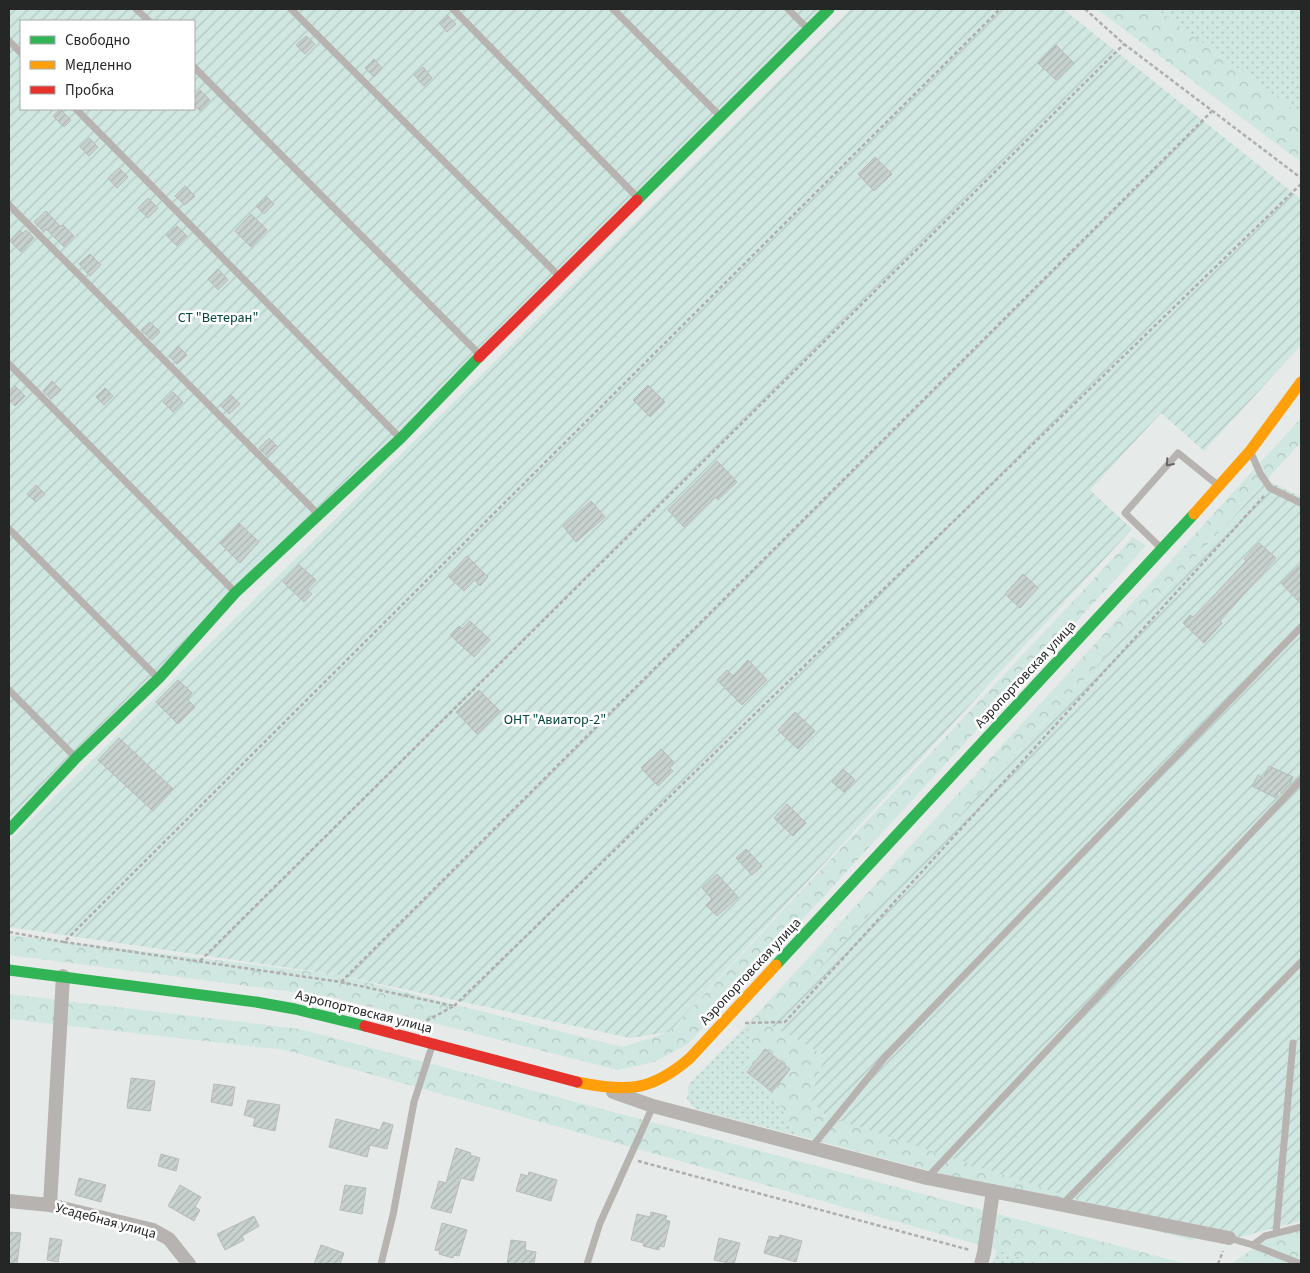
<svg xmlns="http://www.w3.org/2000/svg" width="1310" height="1273" viewBox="0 0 1310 1273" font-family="'Source Sans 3',sans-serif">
	<defs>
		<pattern id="grass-dots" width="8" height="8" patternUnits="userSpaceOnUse" patternTransform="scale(1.25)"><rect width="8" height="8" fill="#d0e7e1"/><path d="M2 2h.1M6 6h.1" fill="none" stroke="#b2c6c1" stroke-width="1.8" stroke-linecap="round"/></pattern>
		<pattern id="forest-crowns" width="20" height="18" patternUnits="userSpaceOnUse" patternTransform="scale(1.25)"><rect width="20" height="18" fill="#d0e7e1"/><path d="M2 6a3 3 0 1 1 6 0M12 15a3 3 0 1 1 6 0" fill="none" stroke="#b2c6c1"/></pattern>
		<pattern id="garden-furrows" width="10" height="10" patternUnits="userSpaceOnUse" patternTransform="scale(1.25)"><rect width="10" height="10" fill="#d0e7e1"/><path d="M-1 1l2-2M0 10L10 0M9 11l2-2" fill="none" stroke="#b2c6c1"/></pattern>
		<pattern id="building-hatch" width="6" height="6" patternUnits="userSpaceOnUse" patternTransform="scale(1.25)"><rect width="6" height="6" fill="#c7d2cf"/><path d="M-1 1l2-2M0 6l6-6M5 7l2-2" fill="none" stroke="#abb4b2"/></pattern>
	</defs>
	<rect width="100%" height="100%" fill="#e6eae8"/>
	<path fill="url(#grass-dots)" d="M 1156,9 L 1301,9 L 1301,115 Z
		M 746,1026 L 751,1045 L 747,1072 L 772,1092 L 792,1127 L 799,1136 L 695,1109 L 687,1099 L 689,1084 Z
		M 997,1250 L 1039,1264 L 992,1264 Z"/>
	<path fill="url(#forest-crowns)" d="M 1097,9 L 1156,9 L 1301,115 L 1301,162 Z
		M 1301,418 L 1301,442 L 769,1025 L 790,1035 L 825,1056 L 815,1084 L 1191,1230 L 1194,1241 L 799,1136 L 792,1127 L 772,1092 L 790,1069 L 765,1049 L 747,1072 L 751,1045 L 746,1026 Z
		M 1133,537 L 1146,546 L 688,1044 L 654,1062 L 618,1070 L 332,997 L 9,955 L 9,935 L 338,975 L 622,1047 L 669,1032 Z
		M 9,994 L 300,1029 L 1187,1264 L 1039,1264 L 997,1250 L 285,1050 L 9,1019 Z
		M 1301,1230 L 1301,1264 L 1231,1264 L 1276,1233 Z"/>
	<path fill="url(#garden-furrows)" fill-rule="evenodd" d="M 9,9 L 828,9 L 9,820 ZM 21,21 L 194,21 L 194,109 L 21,109 Z
		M 851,9 L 1063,9 L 1301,199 L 1301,345 L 1204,451 L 1161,413 L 1090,490 L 1132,529 L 669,1032 L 630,1038 L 338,975 L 9,927 L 9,843 L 11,840 Z
		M 1267,480 L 1301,497 L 1301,1221 L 1240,1237 L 1191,1230 L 1070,1197 L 827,1116 L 812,1102 L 815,1084 L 825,1056 L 790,1035 L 768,1025 Z"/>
	<path fill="url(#building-hatch)" stroke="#b9bbba" d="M 447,15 L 456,24 L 447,32 L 439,23 Z
		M 306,36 L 315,44 L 305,54 L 296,45 Z
		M 1056,45 L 1074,63 L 1056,80 L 1038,63 Z
		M 374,59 L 382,68 L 374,77 L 365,68 Z
		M 423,67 L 432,78 L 424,86 L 414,75 Z
		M 200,90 L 210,100 L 200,111 L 194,105 L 194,97 Z
		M 60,109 L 71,120 L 64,127 L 53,116 Z
		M 89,138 L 98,147 L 89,156 L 80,147 Z
		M 875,157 L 892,174 L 874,191 L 858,174 Z
		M 119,168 L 128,177 L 117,188 L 108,178 Z
		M 185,186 L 195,196 L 185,205 L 175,196 Z
		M 266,196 L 274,204 L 264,214 L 256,206 Z
		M 148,198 L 158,208 L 148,218 L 138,208 Z
		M 46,211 L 61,227 L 63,225 L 74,236 L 64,247 L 46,229 L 43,231 L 34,222 Z
		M 251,214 L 267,230 L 251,247 L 235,231 Z
		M 177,226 L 187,236 L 177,246 L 166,235 Z
		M 26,230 L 34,238 L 21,252 L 10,241 L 20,231 L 23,233 Z
		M 90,254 L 101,265 L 90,276 L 79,264 Z
		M 218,269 L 228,280 L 218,290 L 208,279 Z
		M 150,322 L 160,332 L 152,340 L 141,330 Z
		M 178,346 L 187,355 L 177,364 L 169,356 Z
		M 52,381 L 61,390 L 51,399 L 43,391 Z
		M 648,385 L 665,402 L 650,417 L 633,400 Z
		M 15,386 L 25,396 L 15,406 L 9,399 L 9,393 Z
		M 105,388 L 113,396 L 104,405 L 96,397 Z
		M 173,392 L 183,402 L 173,412 L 163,402 Z
		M 231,395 L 240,404 L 229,414 L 220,405 Z
		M 269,438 L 278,447 L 268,457 L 259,448 Z
		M 717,461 L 737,482 L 718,500 L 715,497 L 684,527 L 668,510 Z
		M 36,485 L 45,494 L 36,502 L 27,494 Z
		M 591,501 L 605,517 L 576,542 L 563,526 Z
		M 239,523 L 259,542 L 240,563 L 220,543 Z
		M 1259,543 L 1276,558 L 1220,621 L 1222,623 L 1204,643 L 1183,623 L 1190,615 L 1193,617 L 1220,589 L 1246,561 L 1244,559 Z
		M 467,556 L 488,577 L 480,586 L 475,580 L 464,591 L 448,576 Z
		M 1301,564 L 1301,604 L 1281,583 Z
		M 299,565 L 316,580 L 307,590 L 312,594 L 304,602 L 283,582 Z
		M 1023,574 L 1038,588 L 1020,608 L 1005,594 Z
		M 470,621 L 490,640 L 474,657 L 450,635 L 459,626 L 462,629 Z
		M 748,660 L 767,680 L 742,705 L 717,680 L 727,670 L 733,676 Z
		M 178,680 L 192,693 L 187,699 L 195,707 L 178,724 L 156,702 Z
		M 479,690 L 500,711 L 477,734 L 456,712 Z
		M 795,712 L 815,731 L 798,749 L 778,730 Z
		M 119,738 L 173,789 L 153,811 L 98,760 Z
		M 661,749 L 674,762 L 669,767 L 673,771 L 658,786 L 641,768 Z
		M 1269,766 L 1293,777 L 1290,784 L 1282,793 L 1279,791 L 1276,798 L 1252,786 L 1258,775 L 1263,778 Z
		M 843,769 L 855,780 L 844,792 L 832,782 Z
		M 787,804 L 806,823 L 793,836 L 774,818 Z
		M 746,849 L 762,866 L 752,875 L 736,858 Z
		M 717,874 L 738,897 L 717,916 L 706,905 L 712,899 L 702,888 Z
		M 765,1049 L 790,1069 L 772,1092 L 747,1072 Z
		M 131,1078 L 155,1081 L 150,1111 L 127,1108 Z
		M 214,1084 L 235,1087 L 232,1106 L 211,1102 Z
		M 248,1100 L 280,1105 L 275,1131 L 253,1126 L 255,1118 L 244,1115 Z
		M 336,1119 L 380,1130 L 383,1122 L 393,1125 L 387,1149 L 370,1145 L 367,1157 L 329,1147 Z
		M 456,1148 L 471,1153 L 470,1155 L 480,1158 L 473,1181 L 461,1178 L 451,1213 L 431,1208 L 439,1181 L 446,1183 Z
		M 161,1154 L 179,1159 L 176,1171 L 158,1166 Z
		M 529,1172 L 557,1180 L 551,1201 L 516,1191 L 521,1174 L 528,1176 Z
		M 79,1178 L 106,1185 L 101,1202 L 75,1195 Z
		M 180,1185 L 201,1197 L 195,1207 L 200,1210 L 194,1221 L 168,1206 Z
		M 345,1185 L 366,1188 L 362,1214 L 340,1210 Z
		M 651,1212 L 667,1216 L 665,1220 L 670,1221 L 664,1247 L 659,1246 L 659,1250 L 643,1246 L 644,1243 L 631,1240 L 637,1214 L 650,1217 Z
		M 254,1216 L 259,1226 L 242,1236 L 244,1240 L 225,1250 L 217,1234 Z
		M 442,1223 L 467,1230 L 459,1256 L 454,1255 L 453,1258 L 439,1254 L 440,1251 L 435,1250 Z
		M 9,1232 L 21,1233 L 17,1264 L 9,1264 Z
		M 780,1235 L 802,1241 L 796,1262 L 764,1253 L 769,1236 L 779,1238 Z
		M 50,1238 L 62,1240 L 58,1262 L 47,1260 Z
		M 719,1238 L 740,1243 L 734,1264 L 714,1260 Z
		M 511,1240 L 526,1242 L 525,1250 L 536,1252 L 534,1264 L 507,1264 Z
		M 321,1245 L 344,1253 L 340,1264 L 314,1264 Z"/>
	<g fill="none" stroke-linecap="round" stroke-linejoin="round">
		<path stroke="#b0aead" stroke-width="2.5" stroke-dasharray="4 2.5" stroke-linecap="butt" d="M 1085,9 L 1124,44 L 1301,178
			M 9,932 L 64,942 L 1000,9
			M 64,942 L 341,982 L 454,1006 L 422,1023
			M 200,961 L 1124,44
			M 341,982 L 1212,111
			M 454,1006 L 1301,184
			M 745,1023 L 785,1022 L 1265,495
			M 638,1161 L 970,1250
			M 1218,1264 L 1223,1251"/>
		<path stroke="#b7b3b0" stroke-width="7" d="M 136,9 L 149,21
			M 291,9 L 559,276
			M 453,9 L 639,199
			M 613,9 L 719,115
			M 788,9 L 808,29
			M 9,41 L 21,53
			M 194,67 L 480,355
			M 76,109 L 400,438
			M 9,205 L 318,514
			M 9,364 L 235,592
			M 1251,453 L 1260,473 L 1270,488 L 1301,503
			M 9,529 L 158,678
			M 1161,548 L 1125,513 L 1178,453 L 1219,486
			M 9,690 L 76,758
			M 811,1148 L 885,1057 L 1301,627
			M 927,1178 L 1301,780
			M 1062,1205 L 1301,962
			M 1276,1233 L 1293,1043
			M 1229,1238 L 1253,1245 L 1301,1264
			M 1253,1245 L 1265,1236 L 1301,1227
			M 381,1264 L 393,1215 L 414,1102 L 433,1043
			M 587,1264 L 600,1223 L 653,1106"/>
		<path stroke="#b7b3b0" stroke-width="14" d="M 613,1092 L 653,1106 L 927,1178 L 1229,1238
			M 9,1201 L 50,1205 L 153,1230 L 169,1239 L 189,1264
			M 50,1205 L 63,976
			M 981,1264 L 984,1253 L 993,1191"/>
		<path stroke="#30b455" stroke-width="11" d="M 637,200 L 829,9
			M 9,830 L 76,758 L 159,678 L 235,593 L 401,438 L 479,357
			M 776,965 L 1194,514
			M 9,970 L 256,1002 L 295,1009 L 365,1026"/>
		<path stroke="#ff9f0a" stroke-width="11" d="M 1194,514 L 1250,451 L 1301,382
			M 577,1082 C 626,1092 651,1092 690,1058 L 776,965"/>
		<path stroke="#e5322d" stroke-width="11" d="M 479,357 L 637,200
			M 365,1026 L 577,1082"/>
	</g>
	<defs><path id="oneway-chevron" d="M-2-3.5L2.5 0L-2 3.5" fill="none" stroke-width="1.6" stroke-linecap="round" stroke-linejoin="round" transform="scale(1.25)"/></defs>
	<use stroke="#676664" href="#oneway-chevron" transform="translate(1169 463) rotate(131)"/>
	<g text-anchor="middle" stroke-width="5" stroke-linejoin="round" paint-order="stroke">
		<g font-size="14" fill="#00463c" stroke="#fff">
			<text x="218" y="322">СТ "Ветеран"</text>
			<text x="555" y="724">ОНТ "Авиатор-2"</text>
		</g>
		<g font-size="14" fill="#252726" stroke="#fff">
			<text transform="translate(1025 674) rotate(-47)" y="5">Аэропортовская улица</text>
			<text transform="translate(750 971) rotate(-47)" y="5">Аэропортовская улица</text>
			<text transform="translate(364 1011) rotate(14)" y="5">Аэропортовская улица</text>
			<text transform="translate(106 1220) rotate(15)" y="5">Усадебная улица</text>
		</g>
	</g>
	<rect width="1310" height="1273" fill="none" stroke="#252726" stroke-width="20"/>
	<rect x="20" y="20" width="175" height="90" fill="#ffffff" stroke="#a8a9a8"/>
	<rect x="30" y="36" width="25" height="8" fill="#30b455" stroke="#a8a9a8"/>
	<text x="65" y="45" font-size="15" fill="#252726">Свободно</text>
	<rect x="30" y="61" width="25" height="8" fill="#ff9f0a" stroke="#a8a9a8"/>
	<text x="65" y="70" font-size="15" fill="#252726">Медленно</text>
	<rect x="30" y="86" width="25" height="8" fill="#e5322d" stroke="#a8a9a8"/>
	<text x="65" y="95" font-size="15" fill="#252726">Пробка</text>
</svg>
